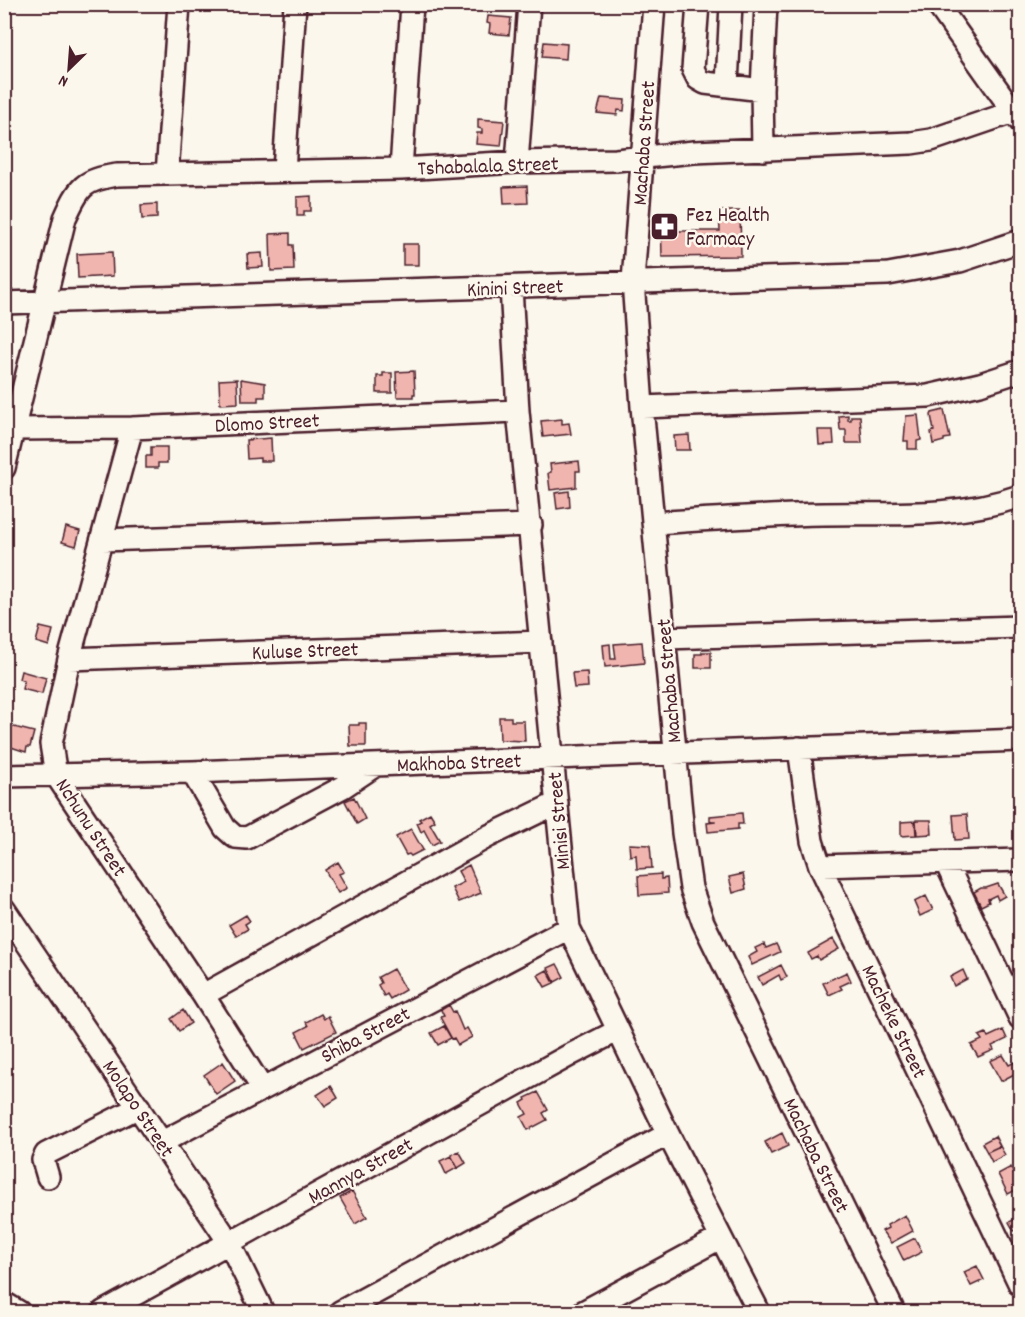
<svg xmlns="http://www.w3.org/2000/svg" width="1025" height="1317" viewBox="0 0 1025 1317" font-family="Dekko,sans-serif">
	<rect width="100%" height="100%" fill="#fbf7ec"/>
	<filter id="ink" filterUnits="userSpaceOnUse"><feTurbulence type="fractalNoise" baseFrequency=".0167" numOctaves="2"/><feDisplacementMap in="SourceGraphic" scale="12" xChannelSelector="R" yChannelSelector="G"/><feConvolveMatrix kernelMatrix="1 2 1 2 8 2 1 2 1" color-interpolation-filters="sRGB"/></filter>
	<g filter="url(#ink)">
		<path fill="#f0b5af" stroke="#4a1f2b" stroke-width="1.5" d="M 488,16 L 511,18 L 509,35 L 489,33 L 490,24 L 487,23 Z
			M 544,42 L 567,44 L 566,59 L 542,57 Z
			M 601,98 L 625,100 L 624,111 L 618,110 L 617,115 L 597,113 Z
			M 478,119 L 504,121 L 501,146 L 476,144 L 477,133 L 482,133 L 482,129 L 478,128 Z
			M 527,186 L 528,203 L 504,204 L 503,187 Z
			M 311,196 L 311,211 L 304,211 L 304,216 L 297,216 L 297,197 Z
			M 157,204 L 157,218 L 142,219 L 141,205 Z
			M 719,211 L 740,211 L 741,256 L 662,257 L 661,218 L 677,218 L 678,231 L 720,231 Z
			M 290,233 L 290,245 L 293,245 L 294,270 L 271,271 L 270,234 Z
			M 403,244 L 418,244 L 418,265 L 403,265 Z
			M 112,252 L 113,276 L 78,278 L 77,254 Z
			M 262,253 L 263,267 L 248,268 L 247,254 Z
			M 414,371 L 415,394 L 413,394 L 413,397 L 397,397 L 396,372 Z
			M 383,373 L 392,373 L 392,393 L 377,393 L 377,376 L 383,376 Z
			M 237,379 L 238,403 L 220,404 L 219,380 Z
			M 241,379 L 265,383 L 265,397 L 258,397 L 258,401 L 242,401 Z
			M 944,410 L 950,438 L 944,439 L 944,441 L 933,444 L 931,432 L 934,431 L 931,415 L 932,413 Z
			M 848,415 L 848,420 L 851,420 L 851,416 L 860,416 L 862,443 L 846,443 L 846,430 L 840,430 L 839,416 Z
			M 918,415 L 921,440 L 917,441 L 917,449 L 908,449 L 908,441 L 904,441 L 906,416 Z
			M 562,419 L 562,424 L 569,423 L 571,434 L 543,437 L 541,421 Z
			M 818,430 L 833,430 L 834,444 L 819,445 Z
			M 689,435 L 690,450 L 675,450 L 674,436 Z
			M 271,438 L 272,461 L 260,461 L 260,458 L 247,459 L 246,440 Z
			M 151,447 L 167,447 L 167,463 L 158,463 L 158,468 L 146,468 L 146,456 L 151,456 Z
			M 579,461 L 580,471 L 576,471 L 576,487 L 550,490 L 548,473 L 551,472 L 550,464 Z
			M 569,491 L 570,507 L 557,509 L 555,493 Z
			M 66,527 L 80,531 L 76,546 L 62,542 Z
			M 40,627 L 53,630 L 49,646 L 36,642 Z
			M 642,642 L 644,663 L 605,667 L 603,645 L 610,644 L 611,659 L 616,659 L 614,644 Z
			M 702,652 L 711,652 L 711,668 L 695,668 L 695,654 L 702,654 Z
			M 21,671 L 46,678 L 42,694 L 22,689 L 24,681 L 19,679 Z
			M 587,672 L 588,687 L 574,688 L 572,673 Z
			M 499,717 L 511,717 L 511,721 L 524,721 L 525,741 L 500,740 Z
			M 359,723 L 366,723 L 366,746 L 350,746 L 349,725 L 359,725 Z
			M 10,726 L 34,732 L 30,747 L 27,747 L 26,752 L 8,746 L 10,740 L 6,739 Z
			M 354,797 L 365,819 L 357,824 L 345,801 Z
			M 430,813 L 435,821 L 430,824 L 440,841 L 432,845 L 424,830 L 421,832 L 417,823 L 421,821 L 419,819 Z
			M 742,813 L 743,824 L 738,824 L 738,829 L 708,832 L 707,823 L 715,822 L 715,821 L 710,821 L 710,816 Z
			M 967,814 L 969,839 L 955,840 L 953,815 Z
			M 916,820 L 931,820 L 932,834 L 917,835 Z
			M 915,821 L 916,835 L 901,836 L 901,822 Z
			M 411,829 L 423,850 L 411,856 L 409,854 L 406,855 L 396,837 Z
			M 629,844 L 650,845 L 652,868 L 637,869 L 636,855 L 630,856 Z
			M 338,862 L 344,872 L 339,874 L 347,888 L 338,893 L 325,870 Z
			M 469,865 L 481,893 L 459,902 L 452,888 L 464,882 L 458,871 Z
			M 661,874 L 661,879 L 667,878 L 668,893 L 639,895 L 638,876 Z
			M 743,874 L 746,889 L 733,893 L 729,877 Z
			M 998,884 L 1005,896 L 998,900 L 996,895 L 988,899 L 989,902 L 981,906 L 974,892 L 981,888 L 986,888 Z
			M 926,896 L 933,910 L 920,916 L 914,902 Z
			M 246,915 L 250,921 L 245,924 L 248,929 L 236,936 L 229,925 Z
			M 833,939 L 839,949 L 819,960 L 817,956 L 811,959 L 808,953 Z
			M 764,944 L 766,948 L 776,944 L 780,952 L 752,965 L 748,957 L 757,952 L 755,948 Z
			M 557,964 L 564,977 L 555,982 L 548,968 Z
			M 781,965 L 787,977 L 781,980 L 779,975 L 762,985 L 758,977 Z
			M 393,969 L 405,990 L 390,999 L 387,994 L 384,996 L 378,985 L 381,983 L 378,977 Z
			M 547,970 L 554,983 L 545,987 L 538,975 Z
			M 963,970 L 967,979 L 954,986 L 950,977 Z
			M 847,972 L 851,981 L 840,986 L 842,989 L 829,995 L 823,983 Z
			M 449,1005 L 453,1012 L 455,1011 L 463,1030 L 467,1028 L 472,1037 L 458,1045 L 454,1038 L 452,1039 L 440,1017 L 444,1016 L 441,1010 Z
			M 183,1010 L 191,1023 L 179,1031 L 171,1019 Z
			M 321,1014 L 324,1019 L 328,1016 L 336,1032 L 304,1048 L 296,1032 L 308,1026 L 306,1022 Z
			M 444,1026 L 451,1038 L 438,1045 L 431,1033 Z
			M 1003,1030 L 1007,1039 L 992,1046 L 994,1050 L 978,1057 L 971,1045 L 982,1040 L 979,1036 L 986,1033 L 988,1037 Z
			M 1003,1055 L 1009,1065 L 1017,1061 L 1020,1071 L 1001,1081 L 990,1061 Z
			M 223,1062 L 235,1081 L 216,1094 L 204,1075 Z
			M 331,1086 L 338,1098 L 325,1106 L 317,1095 Z
			M 538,1092 L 548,1110 L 543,1113 L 547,1120 L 528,1130 L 521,1117 L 527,1114 L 521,1103 L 526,1100 L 525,1098 Z
			M 782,1133 L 788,1146 L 771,1154 L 765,1142 Z
			M 995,1136 L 1000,1146 L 987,1152 L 982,1143 Z
			M 1000,1146 L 1005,1155 L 992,1162 L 987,1152 Z
			M 459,1151 L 466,1163 L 458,1168 L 451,1155 Z
			M 451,1156 L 457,1168 L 446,1174 L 440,1161 Z
			M 1011,1167 L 1020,1188 L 1008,1194 L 998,1174 Z
			M 352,1191 L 367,1217 L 355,1224 L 340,1198 Z
			M 905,1215 L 913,1231 L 891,1243 L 882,1231 L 888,1228 L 887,1225 Z
			M 1018,1218 L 1020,1218 L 1020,1227 L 1014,1231 L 1009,1222 Z
			M 915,1238 L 922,1252 L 904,1261 L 897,1247 Z
			M 977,1266 L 984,1280 L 971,1286 L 964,1272 Z"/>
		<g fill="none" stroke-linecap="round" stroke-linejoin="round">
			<defs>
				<path id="minor" d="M 654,4 L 633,281 L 642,407 L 683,833 L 691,888 L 703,922 L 894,1312
					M 698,4 L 693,69 L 698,79 L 705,83 L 762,90
					M 937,4 L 1020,121
					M 727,85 L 731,4
					M 763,150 L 762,90 L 766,4
					M 517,162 L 529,4
					M 401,169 L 412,4
					M 284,170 L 295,4
					M 167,174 L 179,4
					M 511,287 L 518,411 L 569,928 L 668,1134 L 759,1312
					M 4,303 L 888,274 L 960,261 L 1020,241
					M 642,407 L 928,396 L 980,384 L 1020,371
					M 132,428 L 69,659 L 51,744 L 56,775 L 203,995 L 262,1088
					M 15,429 L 132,428 L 518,411
					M 4,468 L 65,218 C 79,187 83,180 117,175 L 401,169 L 517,162 L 616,160 L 694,152 L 911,143 L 931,140 L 1013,112
					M 654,523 C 711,519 768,515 825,514 C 890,513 958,518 1020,496
					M 102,540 L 531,525
					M 665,638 L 1020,627
					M 69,659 L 541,642
					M 799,748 L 812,841 L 820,866 L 1020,1285
					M 192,772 L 225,828 L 235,837 L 247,838 L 343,787 L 376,765
					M 4,776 L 192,772 L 1020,740
					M 946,863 L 1020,1018
					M 820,866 L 1020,860
					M 4,909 L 229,1242 L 263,1312
					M 203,995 L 489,836 L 557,803
					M 162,1142 L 569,928
					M 48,1177 L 43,1160 L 46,1154 L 139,1107
					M 4,1303 L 19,1312
					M 103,1312 L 570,1055 L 617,1031
					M 340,1312 L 668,1134
					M 583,1312 L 720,1238"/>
			</defs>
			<use href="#minor" stroke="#4a1f2b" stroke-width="26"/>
			<use href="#minor" stroke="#fbf7ec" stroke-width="21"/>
		</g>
	</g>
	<defs>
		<symbol id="pharmacy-square" viewBox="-11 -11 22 22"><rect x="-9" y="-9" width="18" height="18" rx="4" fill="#4a1f2b" stroke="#fbf7ec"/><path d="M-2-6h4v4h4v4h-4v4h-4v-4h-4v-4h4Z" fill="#fff"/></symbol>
	</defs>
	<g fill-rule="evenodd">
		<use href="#pharmacy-square" x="648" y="210" width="33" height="33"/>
	</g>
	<g text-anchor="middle" stroke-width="5" stroke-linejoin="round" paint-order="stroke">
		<g font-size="21" fill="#4a1f2b" stroke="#fbf7ec">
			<text transform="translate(643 143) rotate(-86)" y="7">Machaba Street</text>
			<text transform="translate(488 165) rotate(-2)" y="7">Tshabalala Street</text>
			<text transform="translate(515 287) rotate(-2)" y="7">Kinini Street</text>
			<text transform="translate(267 422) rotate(-3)" y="7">Dlomo Street</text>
			<text transform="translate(305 650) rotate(-2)" y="7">Kuluse Street</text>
			<text transform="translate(668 681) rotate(-95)" y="7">Machaba Street</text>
			<text transform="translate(459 762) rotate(-2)" y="7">Makhoba Street</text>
			<text transform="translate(558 821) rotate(-95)" y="7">Minisi Street</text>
			<text transform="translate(92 827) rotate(57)" y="7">Nchunu Street</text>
			<text transform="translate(895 1021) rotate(64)" y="7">Macheke Street</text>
			<text transform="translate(365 1034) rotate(-28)" y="7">Shiba Street</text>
			<text transform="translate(139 1108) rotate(56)" y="7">Molapo Street</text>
			<text transform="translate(817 1155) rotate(64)" y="7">Machaba Street</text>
			<text transform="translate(360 1170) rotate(-29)" y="7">Mannya Street</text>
		</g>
		<g font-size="21" fill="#4a1f2b" stroke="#fbf7ec" text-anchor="start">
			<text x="686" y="221">Fez Health<tspan x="686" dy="24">Farmacy</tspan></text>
		</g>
	</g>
	<rect width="1025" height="1317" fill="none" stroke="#fbf7ec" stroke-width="24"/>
	<rect x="12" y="12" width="1001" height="1293" fill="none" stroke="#4a1f2b" stroke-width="2" filter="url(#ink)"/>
	<g transform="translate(69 69) rotate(205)" stroke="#fbf7ec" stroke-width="4.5" paint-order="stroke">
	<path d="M0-4.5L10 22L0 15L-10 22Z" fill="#4a1f2b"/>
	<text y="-9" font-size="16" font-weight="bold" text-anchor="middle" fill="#4a1f2b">N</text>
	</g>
</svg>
